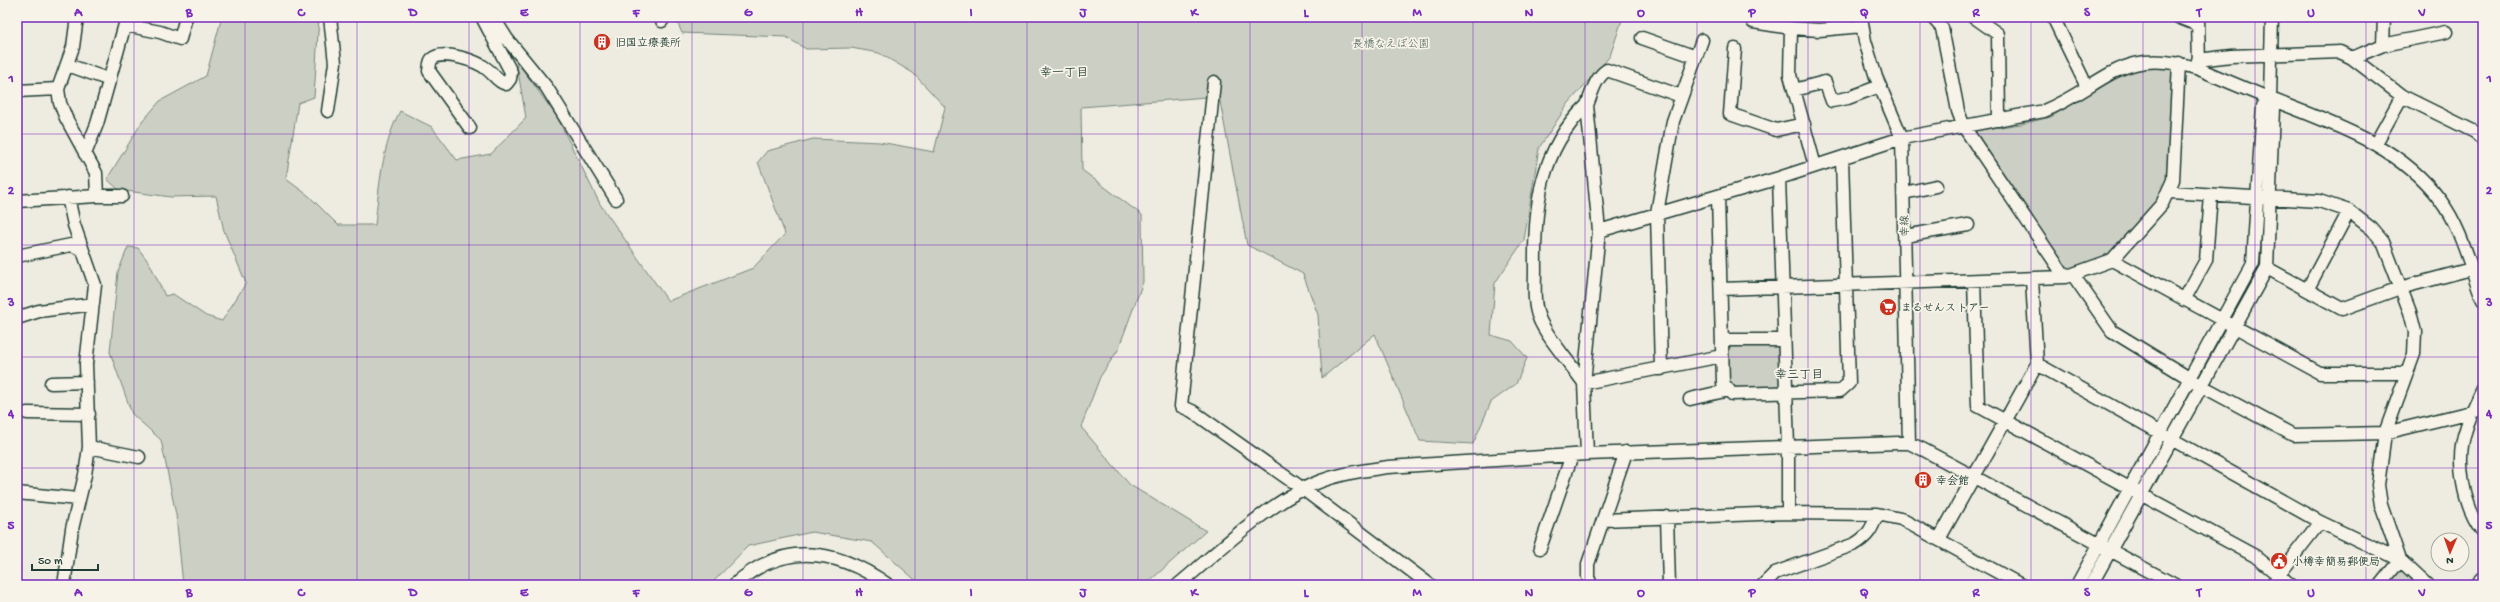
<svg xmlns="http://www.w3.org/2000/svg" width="2500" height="602" viewBox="0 0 2500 602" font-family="'Gochi Hand','Klee One',sans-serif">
	<rect width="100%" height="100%" fill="#eeece1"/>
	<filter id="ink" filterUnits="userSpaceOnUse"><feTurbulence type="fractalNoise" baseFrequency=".025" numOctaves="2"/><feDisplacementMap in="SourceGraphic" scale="8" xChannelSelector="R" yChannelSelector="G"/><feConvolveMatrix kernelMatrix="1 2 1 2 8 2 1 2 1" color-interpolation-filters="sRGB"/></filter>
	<g filter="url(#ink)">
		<path fill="#cccfc4" stroke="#76867c" d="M 219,17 L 319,17 L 314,97 L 298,103 L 286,179 L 309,196 L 338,225 L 375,225 C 379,187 382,145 400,111 L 432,127 L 457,160 L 491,154 L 526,118 L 516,60 L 557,117 L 600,204 L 668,301 L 753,268 L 785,234 L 758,162 L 767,151 L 813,139 L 880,142 L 934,152 L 945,107 L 913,73 L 879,53 L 851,48 L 806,49 L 786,37 L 682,33 L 675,17 L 1623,17 L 1610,56 L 1568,104 L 1539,148 L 1524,240 L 1495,283 L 1491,335 L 1512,341 L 1527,358 L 1516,384 L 1491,402 L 1473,444 L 1420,441 L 1375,334 L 1322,378 L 1318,315 L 1303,274 L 1247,245 L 1219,96 L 1081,107 L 1082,170 L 1142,215 L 1143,282 L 1118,350 L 1100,377 L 1081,427 L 1130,485 L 1206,531 L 1145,585 L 921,585 L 872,542 L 812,532 L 748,546 L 710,585 L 183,585 L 176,515 L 161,440 L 132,414 L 110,352 L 118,272 L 128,247 L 138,248 L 150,264 L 165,296 L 173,294 L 206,316 L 222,321 L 246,283 L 224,231 L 216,196 L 171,197 L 119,190 L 107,179 L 142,122 L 160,101 L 206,76 L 221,20 Z
			M 2149,67 L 2173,69 L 2168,180 L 2156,204 L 2109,256 L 2067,270 L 1973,131 L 2021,124 L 2051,117 L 2112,79 L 2128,71 Z
			M 1728,344 L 1779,345 L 1780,385 L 1777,389 L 1734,389 L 1728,382 Z
			M 2398,568 L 2413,576 L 2421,585 L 2384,585 Z"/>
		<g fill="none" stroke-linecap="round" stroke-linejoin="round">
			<defs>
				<path id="minor" d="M 493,17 L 507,39 L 547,88 L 616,199
					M 661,17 L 662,21
					M 1861,17 L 1865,41 L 1876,77 L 1902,138 L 1909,443
					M 1932,17 L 1942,28 L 1958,111 L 1964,127 L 2065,277
					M 1974,17 L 1998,34 L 1999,120
					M 2053,17 L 2087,87
					M 2178,17 L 2198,25
					M 2198,17 L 2199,68
					M 1753,22 L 1791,28
					M 125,25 L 160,32 L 180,39 L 186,17
					M 1642,38 L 1696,57
					M 2383,45 L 2384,17
					M 1735,49 L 1730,114 L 1776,130 L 1804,124
					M 2352,58 L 2383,45 L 2446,32
					M 2198,60 L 2231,56 L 2340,52 L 2352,58 L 2402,96 L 2475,132 L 2483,139
					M 68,65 L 110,80
					M 1214,82 L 1181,406 L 1192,411 L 1303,489 L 1430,585
					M 1794,90 L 1825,82 L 1832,101 L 1848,98 L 1880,86
					M 17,91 L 58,89
					M 1587,105 C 1539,151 1534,208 1535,270 C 1535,286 1533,303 1539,318 C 1545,335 1573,367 1584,383 L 1722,356
					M 328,111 L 335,63 L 330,17
					M 470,128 L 429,71 C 430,67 429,62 432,59 C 442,49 477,61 487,69 C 494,74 497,82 506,84 L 510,79 L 511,72 L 482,17
					M 2376,143 L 2402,96
					M 85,154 L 97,124 L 127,17
					M 1815,166 L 1790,75 L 1791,28 L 1819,30 L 1862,26
					M 1779,178 L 1788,447 L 1788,513
					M 2170,192 L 2319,201 L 2349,211 L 2372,229 L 2383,242 L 2410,312 L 2415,332 L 2414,354 L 2385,433 L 2378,485 L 2381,505 L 2400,560 L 2380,585
					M 1904,193 L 1936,186
					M 97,196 L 122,196
					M 1718,196 L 1723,383 L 1732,394 L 1840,391 L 1849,383 L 1842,159
					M 17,201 L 97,196 L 96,173 L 66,118 L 60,103 L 58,89 L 73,47 L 77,17
					M 1599,231 L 1779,178 L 1902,138 L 2044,111 C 2107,84 2121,45 2199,69 C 2229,82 2260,95 2291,107 C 2347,129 2403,150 2440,200 C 2462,229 2470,267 2483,300
					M 1905,236 L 1968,225
					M 17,256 L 71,245 L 82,249
					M 2112,260 L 2320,373 L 2407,373
					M 2267,268 L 2342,309 L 2400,288 L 2471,269
					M 2073,275 L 2112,331 L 2202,386 L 2293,435 L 2385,433 L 2483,409
					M 1974,281 L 1978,406 L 2255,556 L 2291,585
					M 1721,289 L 2065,277 L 2112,260 L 2162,204 L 2173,180 L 2179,63
					M 2307,290 L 2349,211
					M 2184,300 L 2206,260 L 2211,195
					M 17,318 L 39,311 L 93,304
					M 1722,340 L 1783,340
					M 2037,364 L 2320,522 L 2400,560 L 2427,585
					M 1661,369 L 1657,213 L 1673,121 L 1702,40
					M 51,383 L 87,382
					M 2483,389 C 2477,402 2470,415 2466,429 C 2455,460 2463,506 2483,532
					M 1690,399 L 1729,390
					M 27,413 L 89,414
					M 89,447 L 139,457
					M 1587,454 L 1584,383 L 1599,231 L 1587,105 C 1592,93 1595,78 1607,70 L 1681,96
					M 17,493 L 78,499
					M 1667,517 L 1669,585
					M 1603,520 L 1788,513 L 1877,514 L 1901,519 L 2021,585
					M 1939,539 L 2037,364 L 2032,280
					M 1540,548 L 1572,455
					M 64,585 L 72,529 L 85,475 L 89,447 L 86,364 L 95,285 L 74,225 L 68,197
					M 734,585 C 784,540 837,549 888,585
					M 1178,585 C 1218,552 1257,513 1303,489 C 1329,475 1359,471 1388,467 L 1587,454 L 1898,443 L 1909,443 L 1924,450 L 2175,585
					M 1591,585 L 1588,577 L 1588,564 L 1626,452
					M 1763,585 L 1775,573 L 1855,544 C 1868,536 1872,529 1877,514
					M 2077,585 L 2253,263 L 2263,106 L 2270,98
					M 2091,585 L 2267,268 L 2273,108 L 2270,98 L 2272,17
					M 2271,585 L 2320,522
					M 2476,585 L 2483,578"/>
			</defs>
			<use href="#minor" stroke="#1f3d34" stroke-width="15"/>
			<use href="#minor" stroke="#f7f3e8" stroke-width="12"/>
		</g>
	</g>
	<path fill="none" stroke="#7b2cbf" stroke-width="1" stroke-opacity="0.55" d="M 134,17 L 134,585M 245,17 L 245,585M 357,17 L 357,585M 469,17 L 469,585M 580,17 L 580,585M 692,17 L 692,585M 803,17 L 803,585M 915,17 L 915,585M 1027,17 L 1027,585M 1138,17 L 1138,585M 1250,17 L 1250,585M 1362,17 L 1362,585M 1473,17 L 1473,585M 1585,17 L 1585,585M 1697,17 L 1697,585M 1808,17 L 1808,585M 1920,17 L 1920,585M 2031,17 L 2031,585M 2143,17 L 2143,585M 2255,17 L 2255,585M 2366,17 L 2366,585M 17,134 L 2483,134M 17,245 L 2483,245M 17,357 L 2483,357M 17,468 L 2483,468"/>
	<defs>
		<symbol id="building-disc" viewBox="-11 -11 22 22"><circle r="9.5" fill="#c8321e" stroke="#f7f3e8"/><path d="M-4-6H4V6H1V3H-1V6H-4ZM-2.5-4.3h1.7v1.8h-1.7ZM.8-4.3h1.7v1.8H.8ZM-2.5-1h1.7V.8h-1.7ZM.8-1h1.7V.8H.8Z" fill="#fff"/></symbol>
		<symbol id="supermarket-disc" viewBox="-11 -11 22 22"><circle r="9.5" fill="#c8321e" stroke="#f7f3e8"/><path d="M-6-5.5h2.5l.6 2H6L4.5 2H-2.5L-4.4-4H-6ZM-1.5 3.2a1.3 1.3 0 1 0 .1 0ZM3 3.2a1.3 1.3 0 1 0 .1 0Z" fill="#fff"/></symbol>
		<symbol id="civic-disc" viewBox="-11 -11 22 22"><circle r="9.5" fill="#c8321e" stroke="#f7f3e8"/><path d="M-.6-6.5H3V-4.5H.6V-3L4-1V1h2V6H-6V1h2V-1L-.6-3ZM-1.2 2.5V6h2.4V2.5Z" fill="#fff"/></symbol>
	</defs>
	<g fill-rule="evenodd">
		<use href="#building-disc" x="592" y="32" width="20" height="20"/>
		<use href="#supermarket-disc" x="1878" y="297" width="20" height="20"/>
		<use href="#building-disc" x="1913" y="470" width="20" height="20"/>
		<use href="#civic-disc" x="2269" y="551" width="20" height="20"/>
	</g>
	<g text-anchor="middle" stroke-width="3.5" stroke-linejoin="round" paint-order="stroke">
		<g font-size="11" font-weight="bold" fill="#1f3d34" stroke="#f7f3e8" text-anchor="start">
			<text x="615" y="46">旧国立療養所</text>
			<text x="1901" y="311">まるせんストアー</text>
			<text x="1936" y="484">幸会館</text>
			<text x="2292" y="565">小樽幸簡易郵便局</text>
		</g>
		<g font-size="11" fill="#425a51" stroke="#f7f3e8">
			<text x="1391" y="47">長橋なえぼ公園</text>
		</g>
		<g font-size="11" fill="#1f3d34" stroke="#f7f3e8">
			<text transform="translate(1904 226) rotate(-91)" y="4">幸線</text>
		</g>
		<g font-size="12" font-weight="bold" fill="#1f3d34" stroke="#f7f3e8">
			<text x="1064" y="76">幸一丁目</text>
			<text x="1799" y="378">幸三丁目</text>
		</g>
	</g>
	<rect width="2500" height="602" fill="none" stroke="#f7f3e8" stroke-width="44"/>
	<g transform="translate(2450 552) rotate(182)"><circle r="19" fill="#f7f3e8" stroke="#a1aaa0"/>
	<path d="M0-3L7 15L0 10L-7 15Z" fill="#c8321e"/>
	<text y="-6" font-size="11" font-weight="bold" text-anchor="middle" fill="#1f3d34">N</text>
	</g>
	<path d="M32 564v6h66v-6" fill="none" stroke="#1f3d34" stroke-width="2"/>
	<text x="38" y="564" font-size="12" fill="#1f3d34" stroke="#f7f3e8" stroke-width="3" paint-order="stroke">50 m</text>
	<rect x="22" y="22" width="2456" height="558" fill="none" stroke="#7b2cbf" stroke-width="1.5"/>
	<g font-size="13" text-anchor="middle" font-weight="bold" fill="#7b2cbf">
		<text x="78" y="16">A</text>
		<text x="189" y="16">B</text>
		<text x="301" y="16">C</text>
		<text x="413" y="16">D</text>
		<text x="524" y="16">E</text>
		<text x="636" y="16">F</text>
		<text x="748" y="16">G</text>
		<text x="859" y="16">H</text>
		<text x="971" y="16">I</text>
		<text x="1083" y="16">J</text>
		<text x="1194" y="16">K</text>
		<text x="1306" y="16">L</text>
		<text x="1417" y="16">M</text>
		<text x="1529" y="16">N</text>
		<text x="1641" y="16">O</text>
		<text x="1752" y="16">P</text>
		<text x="1864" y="16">Q</text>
		<text x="1976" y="16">R</text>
		<text x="2087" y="16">S</text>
		<text x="2199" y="16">T</text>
		<text x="2311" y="16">U</text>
		<text x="2422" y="16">V</text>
		<text x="11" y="82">1</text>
		<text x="2489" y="82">1</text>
		<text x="11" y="194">2</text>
		<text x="2489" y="194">2</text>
		<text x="11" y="306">3</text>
		<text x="2489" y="306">3</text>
		<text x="11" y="417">4</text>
		<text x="2489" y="417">4</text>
		<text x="11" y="529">5</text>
		<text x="2489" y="529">5</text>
		<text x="78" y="596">A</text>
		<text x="189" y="596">B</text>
		<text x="301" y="596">C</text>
		<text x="413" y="596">D</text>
		<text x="524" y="596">E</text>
		<text x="636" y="596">F</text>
		<text x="748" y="596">G</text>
		<text x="859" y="596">H</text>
		<text x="971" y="596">I</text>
		<text x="1083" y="596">J</text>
		<text x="1194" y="596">K</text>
		<text x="1306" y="596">L</text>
		<text x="1417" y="596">M</text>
		<text x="1529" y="596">N</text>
		<text x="1641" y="596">O</text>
		<text x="1752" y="596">P</text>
		<text x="1864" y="596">Q</text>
		<text x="1976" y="596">R</text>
		<text x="2087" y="596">S</text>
		<text x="2199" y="596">T</text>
		<text x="2311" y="596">U</text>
		<text x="2422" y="596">V</text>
	</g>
</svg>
